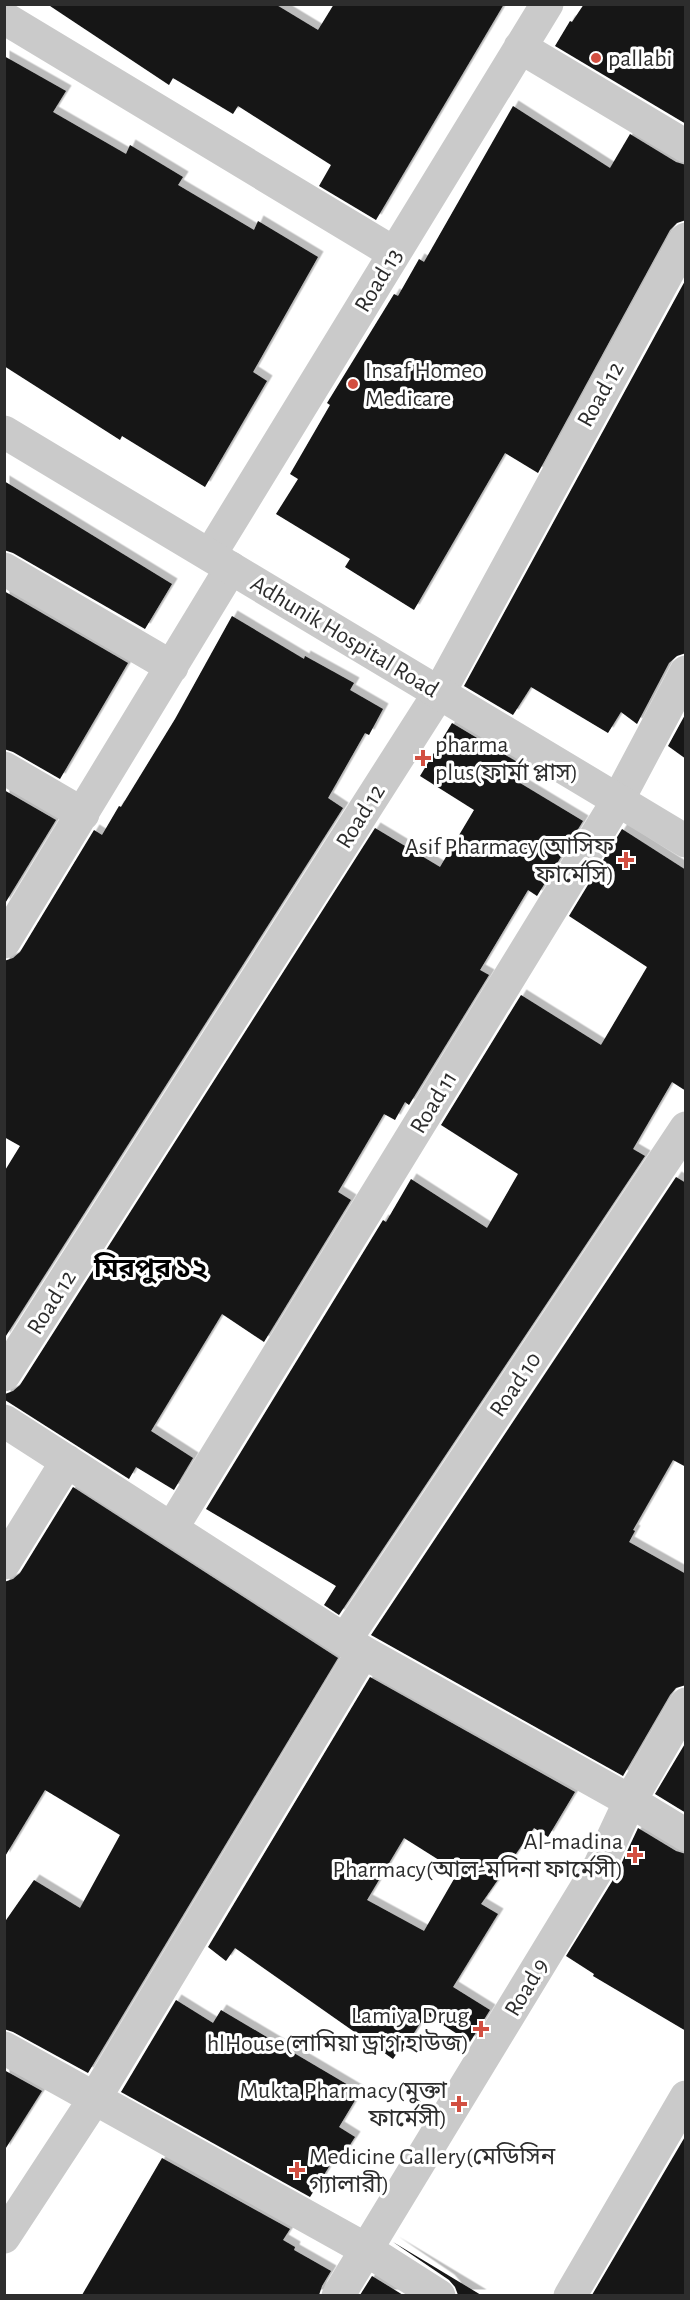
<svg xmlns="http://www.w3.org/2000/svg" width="690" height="2300" viewBox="0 0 690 2300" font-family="'Alegreya Sans','Noto Sans Bengali',sans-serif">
	<defs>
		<filter id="shadow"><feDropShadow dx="5.5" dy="-5.5" stdDeviation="0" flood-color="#0004"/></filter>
	</defs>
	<rect width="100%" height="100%" fill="#fff"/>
	<path fill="#141414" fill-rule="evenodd" filter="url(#shadow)" d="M 47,4 L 275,4 L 318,30 L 334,4 L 504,4 L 376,220 L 319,186 L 331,165 L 238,106 L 233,114 L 173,78 L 169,85 Z
		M 584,4 L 686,4 L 686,124 L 555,46 L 570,21 L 572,22 Z
		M 4,56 L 66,91 L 53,112 L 126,154 L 130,145 L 183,177 L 178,185 L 254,230 L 258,221 L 318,257 L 253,372 L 267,381 L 205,487 L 122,436 L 120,440 L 4,366 Z
		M 513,106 L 610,168 L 630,134 L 676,162 L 686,165 L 686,220 L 677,223 L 670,230 L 538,473 L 505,453 L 414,610 L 345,567 L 350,559 L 276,514 L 298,479 L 290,474 L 330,405 L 327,403 L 394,294 L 398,296 L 419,259 L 424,262 Z
		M 686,279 L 686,653 L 677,656 L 669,663 L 637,724 L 621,712 L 608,733 L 531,687 L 513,715 L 464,686 Z
		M 4,481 L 172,584 L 145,629 L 13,553 L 4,550 Z
		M 4,591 L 128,663 L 60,779 L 13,752 L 4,749 Z
		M 232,616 L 304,659 L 305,656 L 354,683 L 350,690 L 383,709 L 369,735 L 365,733 L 328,798 L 343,808 L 4,1339 L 4,1172 L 20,1146 L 4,1137 L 4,961 L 13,958 L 20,952 L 94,830 L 102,835 L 119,806 L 121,807 L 175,719 Z
		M 686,713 L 686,759 L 668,746 Z
		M 452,723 L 519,763 L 510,777 L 583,821 L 537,896 L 528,890 L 480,970 L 489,975 L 409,1105 L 405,1102 L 395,1120 L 384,1114 L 338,1192 L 351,1200 L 264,1342 L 222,1314 L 151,1431 L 193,1458 L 174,1490 L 136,1467 L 129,1479 L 5,1400 L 5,1394 L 13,1391 L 20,1385 L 375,828 L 440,867 L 474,810 L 420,776 Z
		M 4,790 L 56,820 L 4,905 Z
		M 622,829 L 686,870 L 686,1091 L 672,1082 L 633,1149 L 645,1156 L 339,1615 L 324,1605 L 336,1586 L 206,1509 L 383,1220 L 386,1222 L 411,1179 L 487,1228 L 518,1174 L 441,1125 L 521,995 L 601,1045 L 647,967 L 569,916 Z
		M 676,1177 L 686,1183 L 686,1467 L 673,1460 L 633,1530 L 635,1531 L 629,1542 L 686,1574 L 686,1685 L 676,1688 L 670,1695 L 623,1776 L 371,1635 Z
		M 73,1487 L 338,1658 L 88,2073 L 13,2032 L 4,2029 L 4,1923 L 34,1880 L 80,1908 L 120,1835 L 45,1790 L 4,1858 L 4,1582 L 13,1579 L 20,1573 Z
		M 370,1677 L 575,1792 L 548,1837 L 534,1828 L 481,1904 L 498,1914 L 453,1987 L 490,2010 L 470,2042 L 426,2014 L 402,2052 L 399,2050 L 393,2059 L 235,1948 L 226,1961 L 208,1947 ZM 404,1838 L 458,1872 L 424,1931 L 367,1900 Z
		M 686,1742 L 686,1813 L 655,1794 Z
		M 638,1828 L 676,1851 L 686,1854 L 686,2031 L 593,1976 L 594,1974 L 566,1956 L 616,1875 Z
		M 176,2000 L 213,2023 L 221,2010 L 360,2092 L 339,2127 L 355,2137 L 337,2165 L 332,2162 L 310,2197 L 121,2092 Z
		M 4,2070 L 42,2091 L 4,2151 Z
		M 686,2135 L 686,2295 L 592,2295 Z
		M 162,2158 L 290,2229 L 283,2240 L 295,2247 L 294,2250 L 331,2271 L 322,2286 L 319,2295 L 82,2295 Z
		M 393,2242 L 481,2295 L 458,2295 L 455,2287 L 449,2280 Z
		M 372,2276 L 403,2295 L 360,2295 Z"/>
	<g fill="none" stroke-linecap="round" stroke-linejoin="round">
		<path stroke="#cacaca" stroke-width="33" d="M 4,18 L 394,253
			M 520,47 L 686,146
			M 210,555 L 547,4
			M 4,569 L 172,667
			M 4,768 L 83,814
			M 4,942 L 231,568
			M 4,1375 L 439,693 L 686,239
			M 4,1421 L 363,1652 L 630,1801 L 686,1835
			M 172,1528 L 618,800 L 686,672
			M 4,1563 L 67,1461
			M 345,1640 L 686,1128
			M 4,2048 L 367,2250 L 439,2296
			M 4,2237 L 95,2098 L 363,1652
			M 338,2296 L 600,1865 L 630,1801 L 686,1704
			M 570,2296 L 686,2097"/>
		<path stroke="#cacaca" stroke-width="33" d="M 4,432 L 686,841"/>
	</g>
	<g fill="#d24f41" stroke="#fff" stroke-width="2">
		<circle cx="596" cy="58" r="6"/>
		<circle cx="353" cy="384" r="6"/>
		<path d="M420 749h6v6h6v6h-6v6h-6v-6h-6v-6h6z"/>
		<path d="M623 851h6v6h6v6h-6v6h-6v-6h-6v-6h6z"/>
		<path d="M632 1846h6v6h6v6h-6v6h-6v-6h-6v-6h6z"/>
		<path d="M478 2020h6v6h6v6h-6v6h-6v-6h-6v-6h6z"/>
		<path d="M456 2095h6v6h6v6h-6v6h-6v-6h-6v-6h6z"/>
		<path d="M294 2161h6v6h6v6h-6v6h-6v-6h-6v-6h6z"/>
	</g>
	<g text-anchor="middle" stroke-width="6" stroke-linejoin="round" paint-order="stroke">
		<g font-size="24" fill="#2d2d2d" stroke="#fff" text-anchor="start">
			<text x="608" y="66">pallabi</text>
			<text x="365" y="378">Insaf Homeo<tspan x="365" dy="28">Medicare</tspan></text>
			<text x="435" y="752">pharma<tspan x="435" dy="28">plus(ফার্মা প্লাস)</tspan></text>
			<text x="614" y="854" text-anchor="end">Asif Pharmacy(আসিফ<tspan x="614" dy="28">ফার্মেসি)</tspan></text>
			<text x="623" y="1849" text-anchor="end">Al-madina<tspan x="623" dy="28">Pharmacy(আল-মদিনা ফার্মেসী)</tspan></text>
			<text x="469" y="2023" text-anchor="end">Lamiya Drug<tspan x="469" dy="28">hlHouse(লামিয়া ড্রাগ হাউজ)</tspan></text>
			<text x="447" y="2098" text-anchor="end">Mukta Pharmacy(মুক্তা<tspan x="447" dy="28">ফার্মেসী)</tspan></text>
			<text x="309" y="2164">Medicine Gallery(মেডিসিন<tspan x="309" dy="28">গ্যালারী)</tspan></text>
		</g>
		<g font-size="24" fill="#2d2d2d" stroke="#fff">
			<text transform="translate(378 280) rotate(-59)" y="8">Road 13</text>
			<text transform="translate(600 394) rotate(-61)" y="8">Road 12</text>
			<text transform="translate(345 636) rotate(31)" y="8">Adhunik Hospital Road</text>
			<text transform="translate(360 816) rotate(-58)" y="8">Road 12</text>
			<text transform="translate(433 1102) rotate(-59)" y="8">Road 11</text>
			<text transform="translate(51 1302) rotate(-58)" y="8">Road 12</text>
			<text transform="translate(515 1384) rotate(-56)" y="8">Road 10</text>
			<text transform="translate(526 1987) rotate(-59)" y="8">Road 9</text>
		</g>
		<g font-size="27" font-weight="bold" fill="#000" stroke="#fff">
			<text x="151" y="1277">মিরপুর ১২</text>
		</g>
	</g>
	<rect width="690" height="2300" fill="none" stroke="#2d2d2d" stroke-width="12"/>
</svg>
